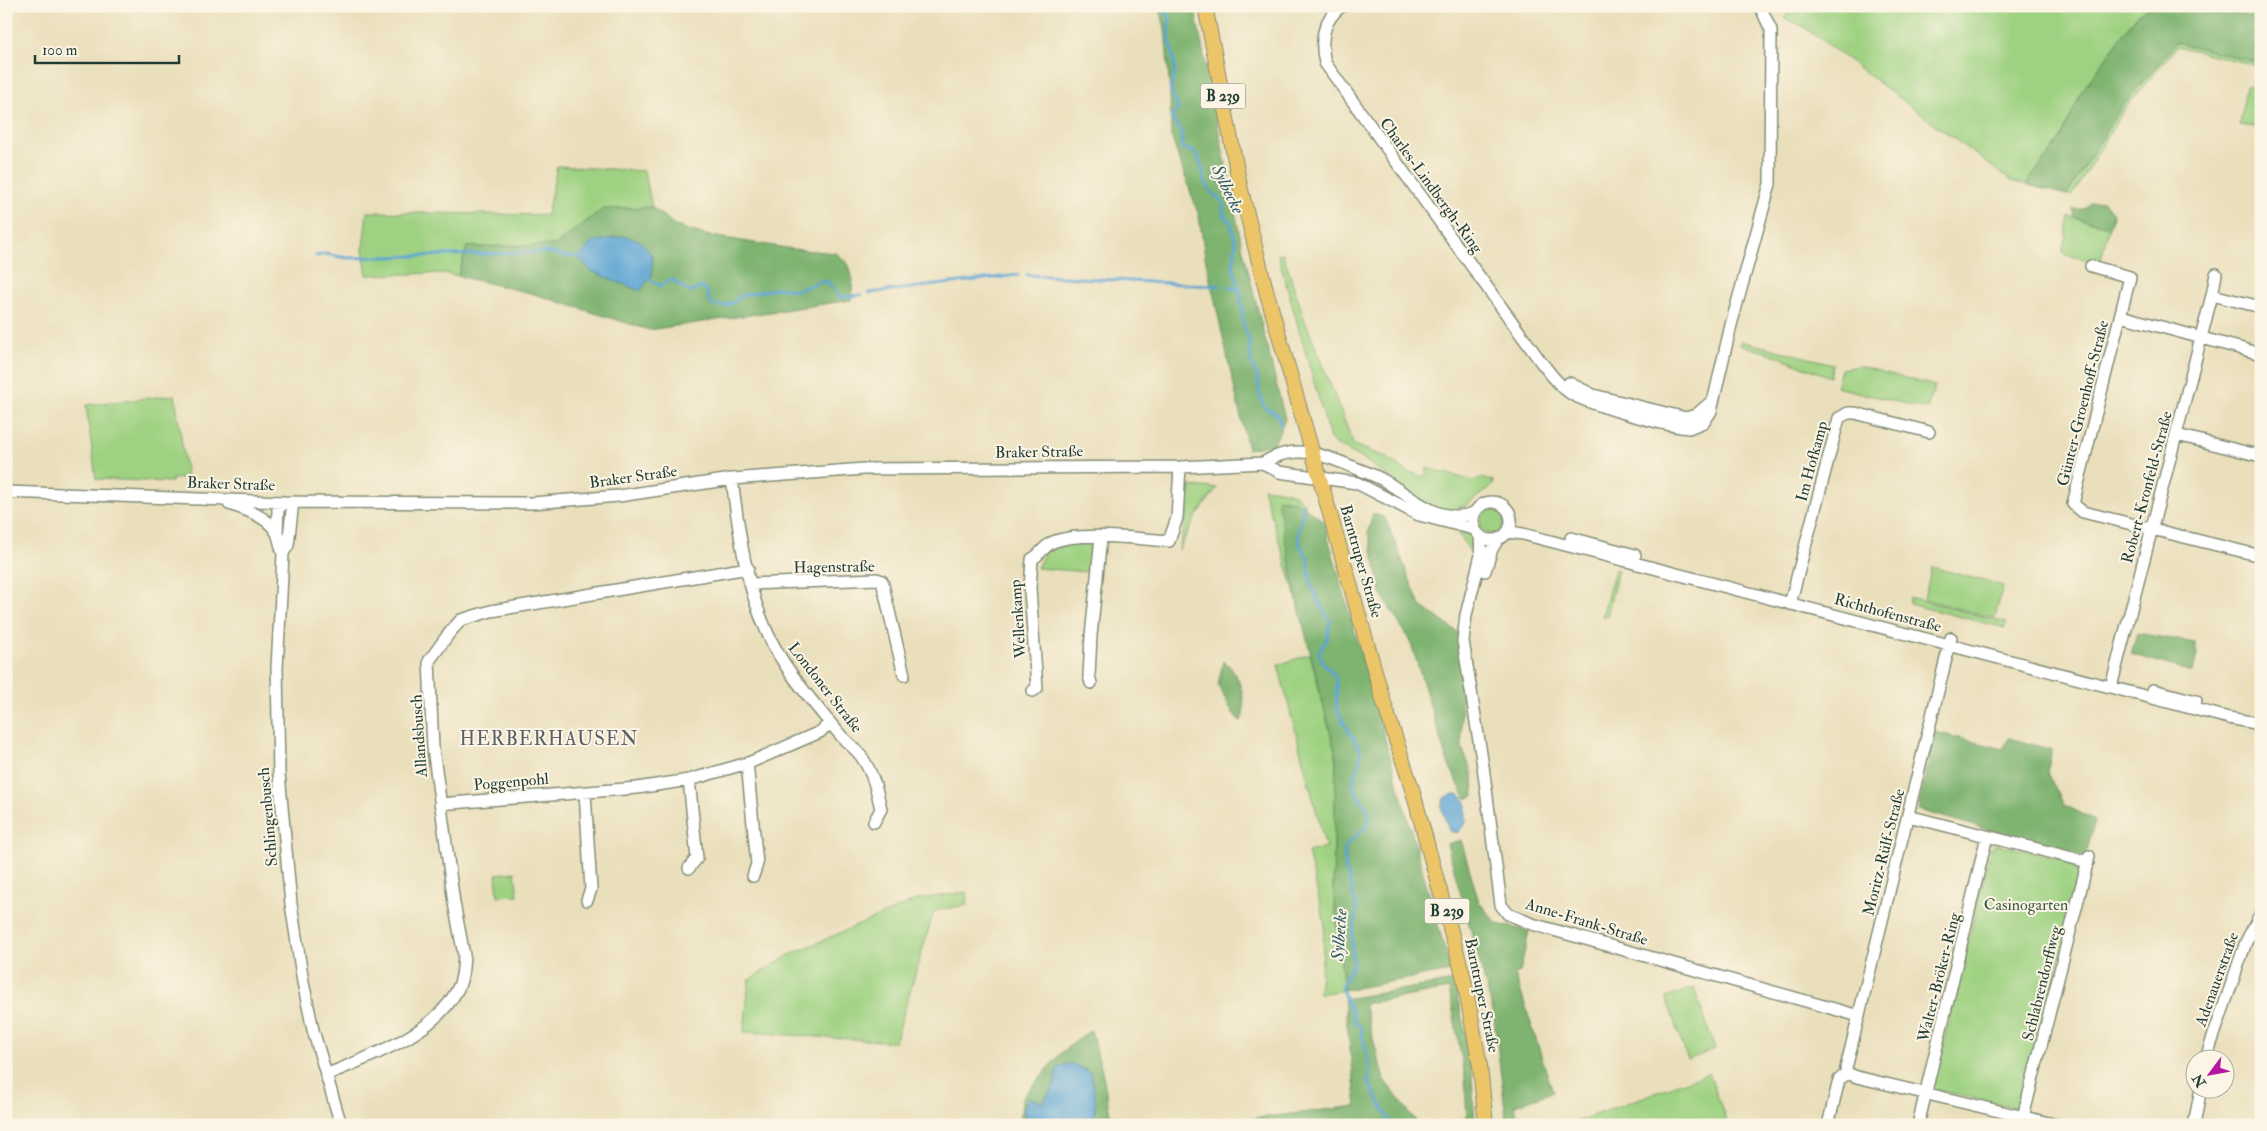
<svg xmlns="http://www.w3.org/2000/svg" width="2267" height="1131" viewBox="0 0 2267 1131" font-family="'IM FELL Double Pica',serif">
	<rect width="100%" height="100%" fill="#fcf5e5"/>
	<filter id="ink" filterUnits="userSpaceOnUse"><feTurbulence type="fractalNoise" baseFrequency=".02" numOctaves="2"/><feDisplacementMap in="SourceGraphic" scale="10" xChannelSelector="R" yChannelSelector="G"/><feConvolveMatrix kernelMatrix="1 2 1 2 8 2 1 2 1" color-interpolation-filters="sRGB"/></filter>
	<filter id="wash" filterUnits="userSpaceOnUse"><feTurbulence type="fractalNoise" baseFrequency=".0096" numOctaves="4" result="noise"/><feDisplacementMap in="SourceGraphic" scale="20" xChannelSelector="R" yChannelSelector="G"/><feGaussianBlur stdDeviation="1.12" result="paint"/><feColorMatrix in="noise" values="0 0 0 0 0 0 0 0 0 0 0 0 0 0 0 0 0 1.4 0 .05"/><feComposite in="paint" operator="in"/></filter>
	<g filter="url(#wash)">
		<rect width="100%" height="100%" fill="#eadfbb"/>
		<path fill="#9ed181" stroke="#5e875a" d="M 1784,6 L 2152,6 L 2137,15 L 2082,91 L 2061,138 L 2026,184 L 2067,195 L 2119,110 L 2176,42 L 2261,63 L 2261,67 L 2177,46 L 2123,111 L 2072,196 L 2011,181 L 1804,27 L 1784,18 L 1790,11 Z
			M 2200,6 L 2261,6 L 2261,20 Z
			M 2246,86 L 2261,88 L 2261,128 L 2240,125 Z
			M 557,166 L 644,171 L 652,207 L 603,209 L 555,245 L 467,247 L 458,276 L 443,273 L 367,275 L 363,249 L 367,212 L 547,215 Z
			M 2069,217 L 2109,226 L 2100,264 L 2064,254 L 2063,250 Z
			M 1283,254 L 1304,318 L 1354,445 L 1386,457 L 1408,472 L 1425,477 L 1427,468 L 1473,481 L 1481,478 L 1494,481 L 1493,485 L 1464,507 L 1458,507 L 1456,513 L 1428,507 L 1365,460 L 1334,443 L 1330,439 L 1278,255 Z
			M 1741,341 L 1833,364 L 1830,377 L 1772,354 L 1740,345 Z
			M 1859,366 L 1935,386 L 1927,409 L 1836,387 L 1841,369 Z
			M 175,395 L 187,478 L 172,479 L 172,482 L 96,479 L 86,405 Z
			M 1186,486 L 1217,488 L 1195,518 L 1179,550 L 1187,516 Z
			M 1263,488 C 1284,491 1297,489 1308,511 L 1294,501 L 1278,499 L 1297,600 Z
			M1480 522a12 12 0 1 1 24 0a12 12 0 1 1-24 0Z
			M 1460,528 C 1477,534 1476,540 1479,556 L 1472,555 L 1459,534 Z
			M 1073,543 L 1092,543 L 1088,572 L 1037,568 L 1045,552 Z
			M 1932,567 L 2003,586 L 1995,618 L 1924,599 Z
			M 1615,569 L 1618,570 L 1607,617 L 1602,616 Z
			M 1910,597 L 2007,623 L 2005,628 L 1909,604 Z
			M 1310,654 L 1336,755 L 1333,888 L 1344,990 L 1319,994 L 1325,925 L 1308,852 L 1326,848 L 1278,665 Z
			M 1996,844 L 2085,864 L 2023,1104 L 2013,1108 L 1932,1089 L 1991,848 Z
			M 515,872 L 518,895 L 498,896 L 496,874 Z
			M 966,892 L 967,905 L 934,911 L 895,1042 L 744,1032 L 749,980 L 789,955 L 919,899 Z
			M 1694,988 L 1715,1049 L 1688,1060 L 1666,998 Z
			M 1709,1073 L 1728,1125 L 1576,1125 L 1575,1122 Z"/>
		<path fill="#7eb36f" stroke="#4e7852" d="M 1159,6 L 1194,6 L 1242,246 L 1285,419 L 1274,444 L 1248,449 L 1205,257 L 1199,216 L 1171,136 L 1170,94 L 1165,28 Z
			M 2152,6 L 2200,6 L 2261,20 L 2261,63 L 2176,42 L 2119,110 L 2067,195 L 2026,184 L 2061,138 L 2082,91 L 2137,15 Z
			M 2103,201 L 2113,213 L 2112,222 L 2109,226 L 2075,218 L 2073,209 L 2084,209 L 2091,202 Z
			M 652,207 L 676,226 L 705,235 L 793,249 L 836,253 L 849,265 L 853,280 L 851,300 L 649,330 L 534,294 L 458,276 L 467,247 L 555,245 L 603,209 Z
			M 1277,499 L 1294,501 L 1323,520 L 1451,971 L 1344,990 L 1333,888 L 1336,755 L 1297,600 Z
			M 1373,513 L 1385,518 L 1420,605 L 1460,634 L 1462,748 L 1473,774 L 1474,796 L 1466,799 L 1447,761 L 1411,643 L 1382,595 L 1368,532 Z
			M 2137,633 L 2195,643 L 2197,655 L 2193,672 L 2131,654 Z
			M 1223,661 C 1239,669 1249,705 1241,721 L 1235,717 L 1218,685 Z
			M 1935,732 L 2003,749 L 2009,738 L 2052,750 L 2047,772 L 2064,805 L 2095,820 L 2087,851 L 2083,856 L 1918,810 Z
			M 1461,840 L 1479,902 L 1497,924 L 1529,931 L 1520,972 L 1515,974 L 1553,1092 L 1515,1105 L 1519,1125 L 1507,1125 L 1493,1011 L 1447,844 Z
			M 1454,981 L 1471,1060 L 1475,1125 L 1467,1125 L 1465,1077 L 1449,989 L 1364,1004 L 1384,1080 L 1419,1125 L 1200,1125 L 1357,1106 L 1344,999 Z
			M 1091,1030 L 1103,1075 L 1112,1125 L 1093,1125 L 1096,1101 L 1057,1068 L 1054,1085 L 1043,1103 L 1028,1097 L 1023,1111 L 1030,1125 L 1020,1125 L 1022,1098 L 1062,1052 Z"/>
		<path fill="#5ba4d3" stroke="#3d7084" d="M 623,236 L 639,240 L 652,255 L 652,275 L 640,291 L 591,271 L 578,257 L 593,242 Z
			M 1453,794 L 1459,794 L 1466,802 L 1466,823 L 1457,833 L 1449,831 L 1441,806 L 1444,798 Z
			M 1071,1063 L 1091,1073 L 1096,1101 L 1093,1125 L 1030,1125 L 1023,1111 L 1028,1097 L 1043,1103 L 1054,1085 L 1057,1068 Z"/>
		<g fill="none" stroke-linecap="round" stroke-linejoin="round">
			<path stroke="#5ba4d3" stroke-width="3" d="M 1168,6 L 1166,13 L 1170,19 C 1164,40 1183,67 1170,88 L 1178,109 L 1171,118 L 1181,131 L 1183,149 C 1208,150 1197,175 1210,190 C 1214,196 1220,198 1224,204 C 1222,212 1222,216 1230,221 L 1236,244 L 1233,267 L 1240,291 L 1244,327 L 1249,338 L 1251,362 L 1258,378 L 1260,397 L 1265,408 L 1277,414 L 1281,424
				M 316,256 L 325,254 L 347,258 L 547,252 L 564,256 L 578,257
				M 1027,275 L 1219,286
				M 649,279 L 660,286 L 672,279 L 683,288 L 691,292 L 701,287 L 707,291 L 710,304 L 724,306 L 734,302 L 740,296 L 778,288 L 797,290 L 824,281 L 828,282 L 840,297 L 861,295
				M 1228,286 L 1240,291
				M 869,293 L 1018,275
				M 1303,503 C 1302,529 1290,535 1309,559 C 1307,583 1318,602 1330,621 L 1327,639 L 1319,652 C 1324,670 1330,666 1335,677 C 1339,689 1334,701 1338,711 C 1343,725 1353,736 1359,748 C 1365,762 1350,774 1354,788 C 1355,793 1367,807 1370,814 L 1367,826 L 1344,847 L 1346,869 L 1357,909 L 1352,936 L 1353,964 L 1341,988 L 1352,1012 L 1355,1023 L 1360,1026 L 1370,1068 L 1368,1081 L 1392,1125
				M 1311,1125 L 1346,1125
				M 1379,1125 L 1390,1122"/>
		</g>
	</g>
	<g filter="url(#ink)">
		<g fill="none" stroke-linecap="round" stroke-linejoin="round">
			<defs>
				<path id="minor" d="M 1342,6 C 1322,20 1320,41 1325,63 L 1541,362 C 1550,373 1558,385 1570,393 C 1586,404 1670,427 1689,428 L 1704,422 L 1711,411 L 1731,325 L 1770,184 L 1771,30 L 1760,6
					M 2091,266 L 2130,277 L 2073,504 L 2083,512 L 2261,556
					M 2212,295 L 2216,274
					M 2121,316 L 2261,354
					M 1569,383 L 1593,395 L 1686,418 L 1696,415 L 1711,402
					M 2177,435 L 2261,456
					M 1263,463 L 1279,472 L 1357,483 L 1419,515 L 1474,529
					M 732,479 C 740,543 749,612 786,666 C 803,691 823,715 843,738 C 849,744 856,749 861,756 C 873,773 877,791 881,809 L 874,822
					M 6,492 L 285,502 L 532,503 L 619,496 L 732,479 L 864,469 L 1180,467 L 1263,463 C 1295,443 1322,454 1353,467 C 1365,472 1378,476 1388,483 C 1414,499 1441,525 1474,513
					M1473 521a19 19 0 1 1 38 0a19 19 0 1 1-38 0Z
					M 293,502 L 288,545 L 283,553 L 281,595 L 277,668 L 279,774 L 291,904 L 303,982 L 313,1030 L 341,1125
					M 229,504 C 244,509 269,517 277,533 C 280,540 280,546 283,553
					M 1508,532 L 1523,534 L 2229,718 L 2261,724
					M 277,533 L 278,509 L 285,502
					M 1480,536 L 1481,555 L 1466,615 L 1463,641 L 1483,766 L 1501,905 L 1508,914 L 1532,924 L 1859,1016
					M 1571,538 L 1635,555
					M 1485,571 L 1492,549 L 1498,539
					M 751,584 L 877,579 L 882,581 L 904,675
					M 1790,604 L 1839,418 L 1848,413 L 1855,413 L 1929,432
					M 1091,683 L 1089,676 L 1091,636 L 1101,537
					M 2111,687 L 2212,295 L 2261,307
					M 2153,690 L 2196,701
					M 1033,691 L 1037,688 L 1030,589 L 1032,559 C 1040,555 1044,546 1053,542 C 1080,531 1139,539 1169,541 L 1177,518 L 1180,467
					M 747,763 L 757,864 L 753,876
					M 689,780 L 697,858 L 689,868
					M 585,793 L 591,889 L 587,900
					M 440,804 L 637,788 L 689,780 L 751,762 L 820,732 L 830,723
					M 1908,816 L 2088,862
					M 2206,1058 L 2246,942 L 2261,913
					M 1847,1073 L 1846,1068 L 1951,638
					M 1847,1073 L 1857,1077 L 2057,1125
					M 326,1075 C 368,1057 433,1035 456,992 C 463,981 463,967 464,955 L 454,903 L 433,748 L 429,661 L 450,632 L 461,620 L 491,611 L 748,568
					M 1828,1125 L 1839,1080 L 1847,1073
					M 1918,1125 L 1987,836
					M 2021,1125 L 2089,856
					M 2194,1125 L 2201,1088"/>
				<path id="major" d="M 1205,6 L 1240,186 L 1266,290 L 1384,703 L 1413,792 L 1464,979 L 1480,1066 L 1486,1125"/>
			</defs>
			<use href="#minor" stroke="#848e78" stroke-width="14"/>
			<use href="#major" stroke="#848e78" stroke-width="16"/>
			<use href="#minor" stroke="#fff" stroke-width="11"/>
			<use href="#major" stroke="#edc569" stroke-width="14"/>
		</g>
	</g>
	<g text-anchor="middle" stroke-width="4" stroke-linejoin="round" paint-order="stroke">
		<g fill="#fcf5e5" stroke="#617469" stroke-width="1">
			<rect x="1200.5" y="83.5" width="45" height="25" rx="4"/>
			<rect x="1424.5" y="898.5" width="45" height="25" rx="4"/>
		</g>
		<g font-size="15" font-weight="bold" fill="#1f3d34">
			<text x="1223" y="101">B 239</text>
			<text x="1447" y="916">B 239</text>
		</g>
		<g font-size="16" fill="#1f3d34" stroke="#fcf5e5">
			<text transform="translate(1432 185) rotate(54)" y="6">Charles-Lindbergh-Ring</text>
			<text transform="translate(2082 403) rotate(-76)" y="6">Günter-Groenhoff-Straße</text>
			<text transform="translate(1039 451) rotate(-1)" y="6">Braker Straße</text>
			<text transform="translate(1811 461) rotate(-75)" y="6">Im Hofkamp</text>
			<text transform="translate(633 476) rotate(-8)" y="6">Braker Straße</text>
			<text transform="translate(231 483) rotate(2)" y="6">Braker Straße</text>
			<text transform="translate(2146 487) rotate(-75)" y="6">Robert-Kronfeld-Straße</text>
			<text transform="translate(1362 561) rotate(74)" y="6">Barntruper Straße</text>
			<text transform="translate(834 566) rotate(-1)" y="6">Hagenstraße</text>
			<text transform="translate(1888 612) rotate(15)" y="6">Richthofenstraße</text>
			<text transform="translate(1017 619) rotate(-94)" y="6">Wellenkamp</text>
			<text transform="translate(826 687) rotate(52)" y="6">Londoner Straße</text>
			<text transform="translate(418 736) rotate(-94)" y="6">Allandsbusch</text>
			<text transform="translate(511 781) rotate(-5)" y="6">Poggenpohl</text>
			<text transform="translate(267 817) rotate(-95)" y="6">Schlingenbusch</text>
			<text transform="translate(1883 852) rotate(-76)" y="6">Moritz-Rülf-Straße</text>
			<text transform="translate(1587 921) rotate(17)" y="6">Anne-Frank-Straße</text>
			<text transform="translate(1938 977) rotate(-76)" y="6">Walter-Bröker-Ring</text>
			<text transform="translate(2216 979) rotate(-70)" y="6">Adenauerstraße</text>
			<text transform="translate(2041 983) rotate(-76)" y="6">Schlabrendorffweg</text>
			<text transform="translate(1483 995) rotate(78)" y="6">Barntruper Straße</text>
		</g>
		<g font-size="16" fill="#385b43" stroke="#fcf5e5">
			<text x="2026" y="910">Casinogarten</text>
		</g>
		<g font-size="18" font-style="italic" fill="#315c64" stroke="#fcf5e5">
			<text transform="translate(1228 189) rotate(64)" y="6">Sylbecke</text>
			<text transform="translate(1339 935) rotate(-86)" y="6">Sylbecke</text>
		</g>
		<g font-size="19" letter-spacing="1" fill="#5c6169" stroke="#fcf5e5">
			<text x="549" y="745">HERBERHAUSEN</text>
		</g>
	</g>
	<rect width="2267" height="1131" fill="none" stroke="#fcf5e5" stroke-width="25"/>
	<g transform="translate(2210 1074) rotate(238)"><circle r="24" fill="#fcf5e5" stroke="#a4ab9e"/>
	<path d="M0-4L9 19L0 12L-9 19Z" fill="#b5179e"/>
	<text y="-8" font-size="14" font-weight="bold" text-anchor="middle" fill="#1f3d34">N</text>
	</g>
	<path d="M35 55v8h144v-8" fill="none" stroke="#1f3d34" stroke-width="2.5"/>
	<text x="42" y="55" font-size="15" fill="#1f3d34" stroke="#fcf5e5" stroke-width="4" paint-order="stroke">100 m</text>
</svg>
